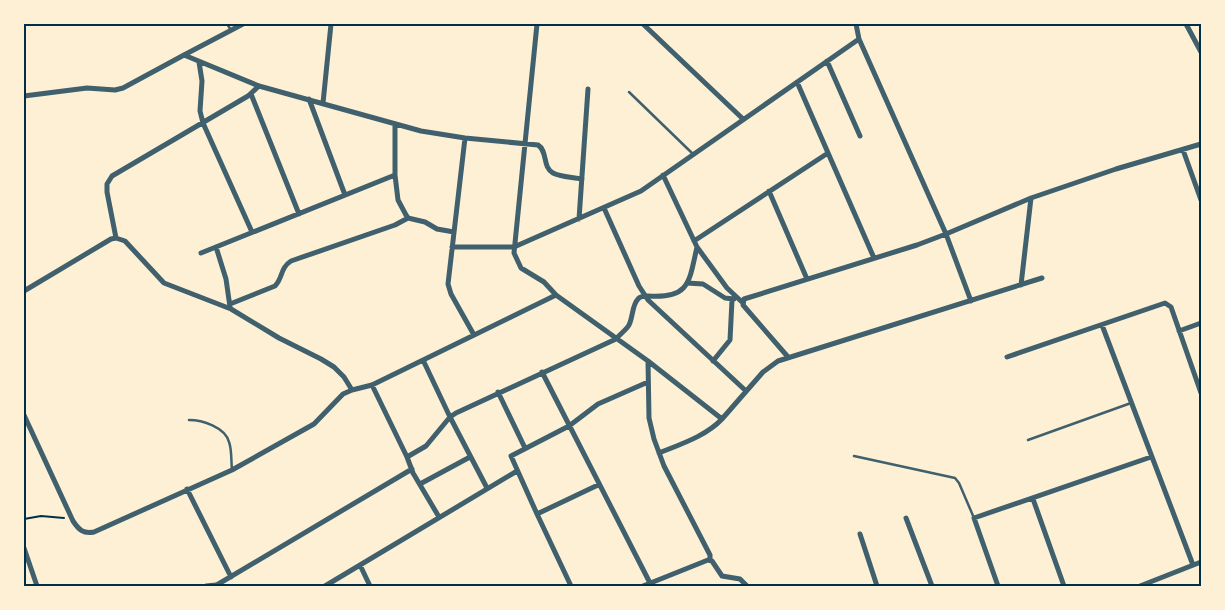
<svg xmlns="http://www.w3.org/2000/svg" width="1225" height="610" viewBox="0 0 1225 610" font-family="Mulish,sans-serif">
	<rect width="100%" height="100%" fill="#fdf0d5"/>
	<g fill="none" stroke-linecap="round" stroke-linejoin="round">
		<path stroke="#003049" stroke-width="2" d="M 24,519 L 41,516 L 64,518"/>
		<path stroke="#3f606c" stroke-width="2.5" d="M 227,24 L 231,30
			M 629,92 L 693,154
			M 189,420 C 202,420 225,427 229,442 C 232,450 231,461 232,470
			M 1028,440 L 1131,403
			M 854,456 L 955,478 L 959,483 L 974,518"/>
		<path stroke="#3f606c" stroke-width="5" d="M 537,24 L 514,253 L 521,268 L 544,282 L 556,295
			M 643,24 L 743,119
			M 856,24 L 859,39
			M 1186,24 L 1201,52
			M 184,55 L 243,24
			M 827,61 L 860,136
			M 199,62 L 202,81 L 200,111 L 203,123 L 252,232
			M 797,82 L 874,258
			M 251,94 L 299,214
			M 24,96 L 87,88 L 115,90 L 123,88 L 184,55 L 259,86 L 421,131 L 465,138 L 538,145 C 548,151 542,167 553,173 C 560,177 573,177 582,179
			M 309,99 L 345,195
			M 323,103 L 331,24
			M 465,138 L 448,284 L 451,294 L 474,335
			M 1183,150 L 1201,200
			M 395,175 L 398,200 L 406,215 L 408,218 L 425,222 L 437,229 L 454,232
			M 663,175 L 697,247 L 727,288 L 742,302
			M 769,191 L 807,279
			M 604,208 L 639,286 L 648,300 L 746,391
			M 579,219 L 588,89
			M 116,238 L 107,192 L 107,184 L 112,176 L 248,96 L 259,86
			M 694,241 L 828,153
			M 216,247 L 226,279 L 230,307
			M 452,247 L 514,247 L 641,191 L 859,39 L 946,234 L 1031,198 L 1116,169 L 1201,144
			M 201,253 L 395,175 L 395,124
			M 687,283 L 703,284 L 725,298 L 734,299
			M 1021,285 L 1031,198
			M 24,291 L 111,239 L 116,238 L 125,241 L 164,283 L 231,309 L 279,338 L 321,359 L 334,367 L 344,377 L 352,390
			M 230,304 L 275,286 C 283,278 280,268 291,261 L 395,225 L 408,218
			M 1102,325 L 1193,565
			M 1179,331 L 1201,323
			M 788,357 L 743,305 L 744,299 L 917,245 L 946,234 L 971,301
			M 1007,357 L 1165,303 L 1171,307 L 1201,393
			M 423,360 L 450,417 L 487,488
			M 648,361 L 649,418 L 654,439 L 664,466 L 710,555 L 710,560
			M 713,361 L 730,340 L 732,300
			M 542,372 L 650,583
			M 372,385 L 407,457 L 413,473 L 439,517
			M 498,392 L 525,448
			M 24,415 L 73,521 C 79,530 83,534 94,532 L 232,470 L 314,424 L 343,394 L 352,390 L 372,385 L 556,295 L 648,361 L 722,419 L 763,372 L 778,361 L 1042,278
			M 659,453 C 681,444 706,436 722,419
			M 407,457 L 426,446 L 450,417 L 456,413 L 616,339 C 620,334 626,330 629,325 C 633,317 632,305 638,299 C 640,296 645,296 648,296 C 690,299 689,282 697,247
			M 420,484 L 470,457
			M 187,489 L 231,577
			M 1033,499 L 1064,586
			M 537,514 L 511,456 L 569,426 L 598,404 L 648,382
			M 906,518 L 932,586
			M 860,534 L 877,586
			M 24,548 L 37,586
			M 360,565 L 370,586
			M 206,586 L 216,585
			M 215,586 L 412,469
			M 325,586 L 517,471
			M 571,586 L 537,514 L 598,485
			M 643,586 L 708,560 L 712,561 L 722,576 L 740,579 L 747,586
			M 998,586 L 974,518 L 1151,457
			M 1140,586 L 1201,562"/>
	</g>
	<rect width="1225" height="610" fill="none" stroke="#fdf0d5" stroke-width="50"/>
	<rect x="25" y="25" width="1175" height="560" fill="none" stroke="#003049" stroke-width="2"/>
</svg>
